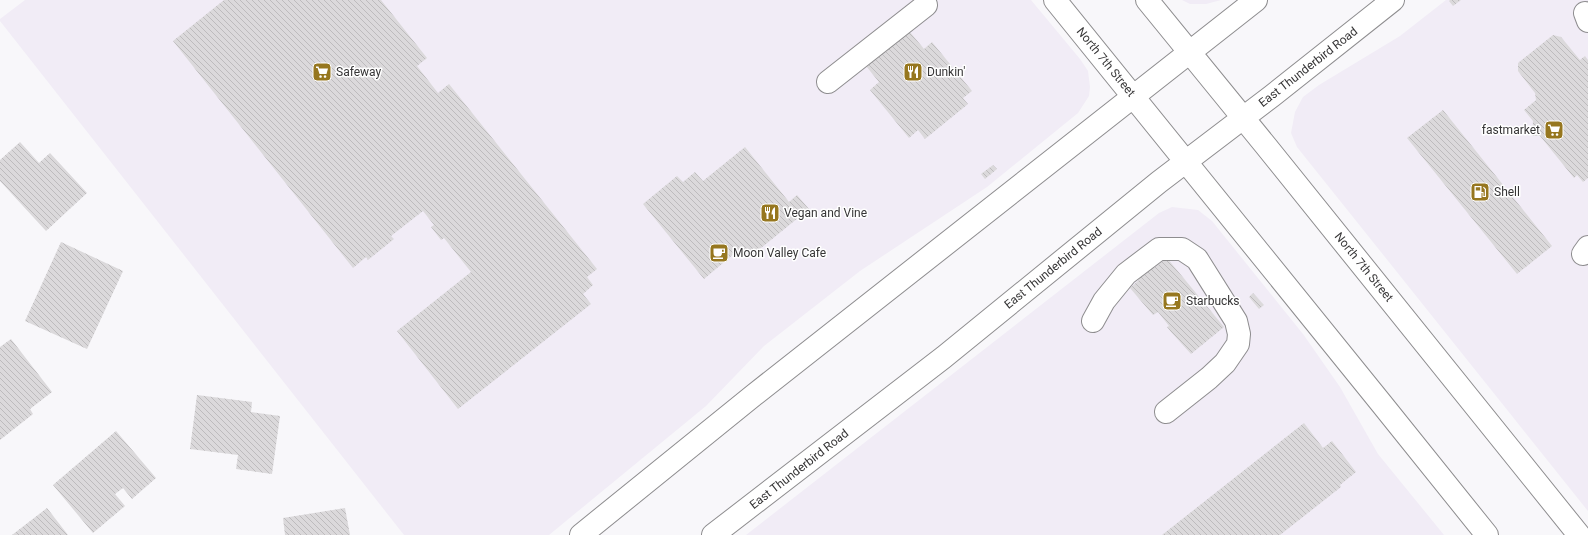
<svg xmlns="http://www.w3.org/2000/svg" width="1588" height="535" viewBox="0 0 1588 535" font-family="Roboto,sans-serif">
	<defs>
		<pattern id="building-back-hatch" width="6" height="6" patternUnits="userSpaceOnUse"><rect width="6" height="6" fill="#dbd9db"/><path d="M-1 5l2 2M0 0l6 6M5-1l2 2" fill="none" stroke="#bdbbbd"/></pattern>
	</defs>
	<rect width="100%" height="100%" fill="#f8f7fa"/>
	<path fill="#f1ecf6" d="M 25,0 L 1031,0 L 1080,59 L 1088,71 L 1090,87 L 1089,96 L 1078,113 L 987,187 L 860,271 L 764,346 L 706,406 L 549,535 L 404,535 L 0,21 L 0,19 Z
		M 1182,0 L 1221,0 L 1206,4 L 1190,4 Z
		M 1446,0 L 1588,0 L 1588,511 L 1297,147 L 1291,133 L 1295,112 L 1303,97 L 1319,85 L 1400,36 Z
		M 1172,207 L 1198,210 L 1212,221 L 1303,334 L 1340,387 L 1378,454 L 1444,535 L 746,535 L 1159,213 Z"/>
	<path fill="url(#building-back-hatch)" d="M 224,0 L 381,0 L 427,58 L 417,66 L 438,93 L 449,84 L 597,269 L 587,277 L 593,285 L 583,294 L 591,304 L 458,409 L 397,331 L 471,272 L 444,238 L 441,240 L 431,227 L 434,225 L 423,211 L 391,236 L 394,239 L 368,260 L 366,257 L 353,268 L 173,41 Z
		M 1450,0 L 1461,0 L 1453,6 L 1449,1 Z
		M 905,26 L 924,49 L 932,42 L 972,91 L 963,98 L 968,104 L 925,139 L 918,130 L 909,138 L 870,90 L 879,82 L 862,61 Z
		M 1553,35 L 1561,37 L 1580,60 L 1585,56 L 1588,60 L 1588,178 L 1583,182 L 1577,175 L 1574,178 L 1540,136 L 1532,136 L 1533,121 L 1524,110 L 1536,100 L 1535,93 L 1518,71 L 1518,63 Z
		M 1443,110 L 1552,246 L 1517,274 L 1407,138 Z
		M 20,142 L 39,163 L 50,153 L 87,193 L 46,231 L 0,181 L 0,160 Z
		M 745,147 L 789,202 L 797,195 L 809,209 L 750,257 L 742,247 L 704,279 L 643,204 L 677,176 L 683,182 L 695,172 L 703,181 Z
		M 993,165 L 997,169 L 985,179 L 981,174 Z
		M 61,242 L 123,271 L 87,349 L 25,321 Z
		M 1167,258 L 1224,327 L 1191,354 L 1171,332 L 1167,327 L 1169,326 L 1158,312 L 1153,315 L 1130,288 L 1139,280 L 1136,276 L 1151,265 L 1154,268 Z
		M 1253,293 L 1264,305 L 1259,309 L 1249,297 Z
		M 11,339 L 52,392 L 30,409 L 33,414 L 0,440 L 0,347 Z
		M 197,395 L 252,402 L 251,412 L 280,416 L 272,474 L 236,469 L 238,455 L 190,449 Z
		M 1304,423 L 1323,448 L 1332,441 L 1356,472 L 1340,485 L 1341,487 L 1280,535 L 1162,535 Z
		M 116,431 L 156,478 L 132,499 L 123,488 L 115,494 L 125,506 L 93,533 L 53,485 Z
		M 47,508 L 68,535 L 12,535 Z
		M 345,508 L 350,535 L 285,535 L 283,518 Z"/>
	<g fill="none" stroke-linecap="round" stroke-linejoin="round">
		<defs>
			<path id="minor" d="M 1585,13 L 1588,21
				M 828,82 L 926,5
				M 1583,254 L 1588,247
				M 1093,321 L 1104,301 L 1126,274 L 1159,249 L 1182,249 L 1197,259 L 1236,321 L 1239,334 L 1238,344 L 1225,363 L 1209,378 L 1166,412"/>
			<path id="major" d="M 1055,0 C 1199,179 1344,356 1487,535
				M 1147,0 L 1266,146 L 1579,535
				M 581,535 L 754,395 L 1256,0
				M 713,535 L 944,357 L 1159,182 L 1272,96 L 1393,0"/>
		</defs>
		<use href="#minor" stroke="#8e8d8f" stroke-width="24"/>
		<use href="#major" stroke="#8e8d8f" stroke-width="24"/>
		<use href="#minor" stroke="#fff" stroke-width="22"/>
		<use href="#major" stroke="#fff" stroke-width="22"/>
	</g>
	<defs>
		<symbol id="supermarket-square" viewBox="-11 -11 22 22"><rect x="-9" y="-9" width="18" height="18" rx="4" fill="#96771f" stroke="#fff"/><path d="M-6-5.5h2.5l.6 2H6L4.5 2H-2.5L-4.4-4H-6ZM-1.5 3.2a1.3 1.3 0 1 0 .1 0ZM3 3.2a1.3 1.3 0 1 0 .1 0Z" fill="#fff"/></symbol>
		<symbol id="restaurant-square" viewBox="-11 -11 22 22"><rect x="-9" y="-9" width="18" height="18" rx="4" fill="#96771f" stroke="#fff"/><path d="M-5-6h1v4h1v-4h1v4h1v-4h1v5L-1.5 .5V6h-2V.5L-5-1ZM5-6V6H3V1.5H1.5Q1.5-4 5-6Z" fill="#fff"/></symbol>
		<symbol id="fuel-square" viewBox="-11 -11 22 22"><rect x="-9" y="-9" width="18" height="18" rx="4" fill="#96771f" stroke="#fff"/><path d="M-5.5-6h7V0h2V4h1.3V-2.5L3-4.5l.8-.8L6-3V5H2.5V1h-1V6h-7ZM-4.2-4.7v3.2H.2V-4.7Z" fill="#fff"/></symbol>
		<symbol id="cafe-square" viewBox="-11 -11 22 22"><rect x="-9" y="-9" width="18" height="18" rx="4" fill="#96771f" stroke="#fff"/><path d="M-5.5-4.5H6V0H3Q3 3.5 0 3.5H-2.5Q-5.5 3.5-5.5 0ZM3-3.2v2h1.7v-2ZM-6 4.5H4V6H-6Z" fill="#fff"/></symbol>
	</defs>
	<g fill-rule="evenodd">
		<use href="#supermarket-square" x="311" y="61" width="22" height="22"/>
		<use href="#restaurant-square" x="902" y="61" width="22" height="22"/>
		<use href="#supermarket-square" x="1543" y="119" width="22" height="22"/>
		<use href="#fuel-square" x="1469" y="181" width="22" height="22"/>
		<use href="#restaurant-square" x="759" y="202" width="22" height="22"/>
		<use href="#cafe-square" x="708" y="242" width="22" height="22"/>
		<use href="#cafe-square" x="1161" y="290" width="22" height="22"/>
	</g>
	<g text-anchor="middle" stroke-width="3" stroke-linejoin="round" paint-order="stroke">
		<g font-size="12" fill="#363536" stroke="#fff">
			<text transform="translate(1106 62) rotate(51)" y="4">North 7th Street</text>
			<text transform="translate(1308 67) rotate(-38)" y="4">East Thunderbird Road</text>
			<text transform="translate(1364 267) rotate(51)" y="4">North 7th Street</text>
			<text transform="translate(1053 268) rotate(-39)" y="4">East Thunderbird Road</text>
			<text transform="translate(799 469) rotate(-38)" y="4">East Thunderbird Road</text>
		</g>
		<g font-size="12" fill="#363536" stroke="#fff" text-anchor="start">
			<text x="336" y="76">Safeway</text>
			<text x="927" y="76">Dunkin'</text>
			<text x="1540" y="134" text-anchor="end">fastmarket</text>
			<text x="1494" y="196">Shell</text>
			<text x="784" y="217">Vegan and Vine</text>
			<text x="733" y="257">Moon Valley Cafe</text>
			<text x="1186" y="305">Starbucks</text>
		</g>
	</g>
</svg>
